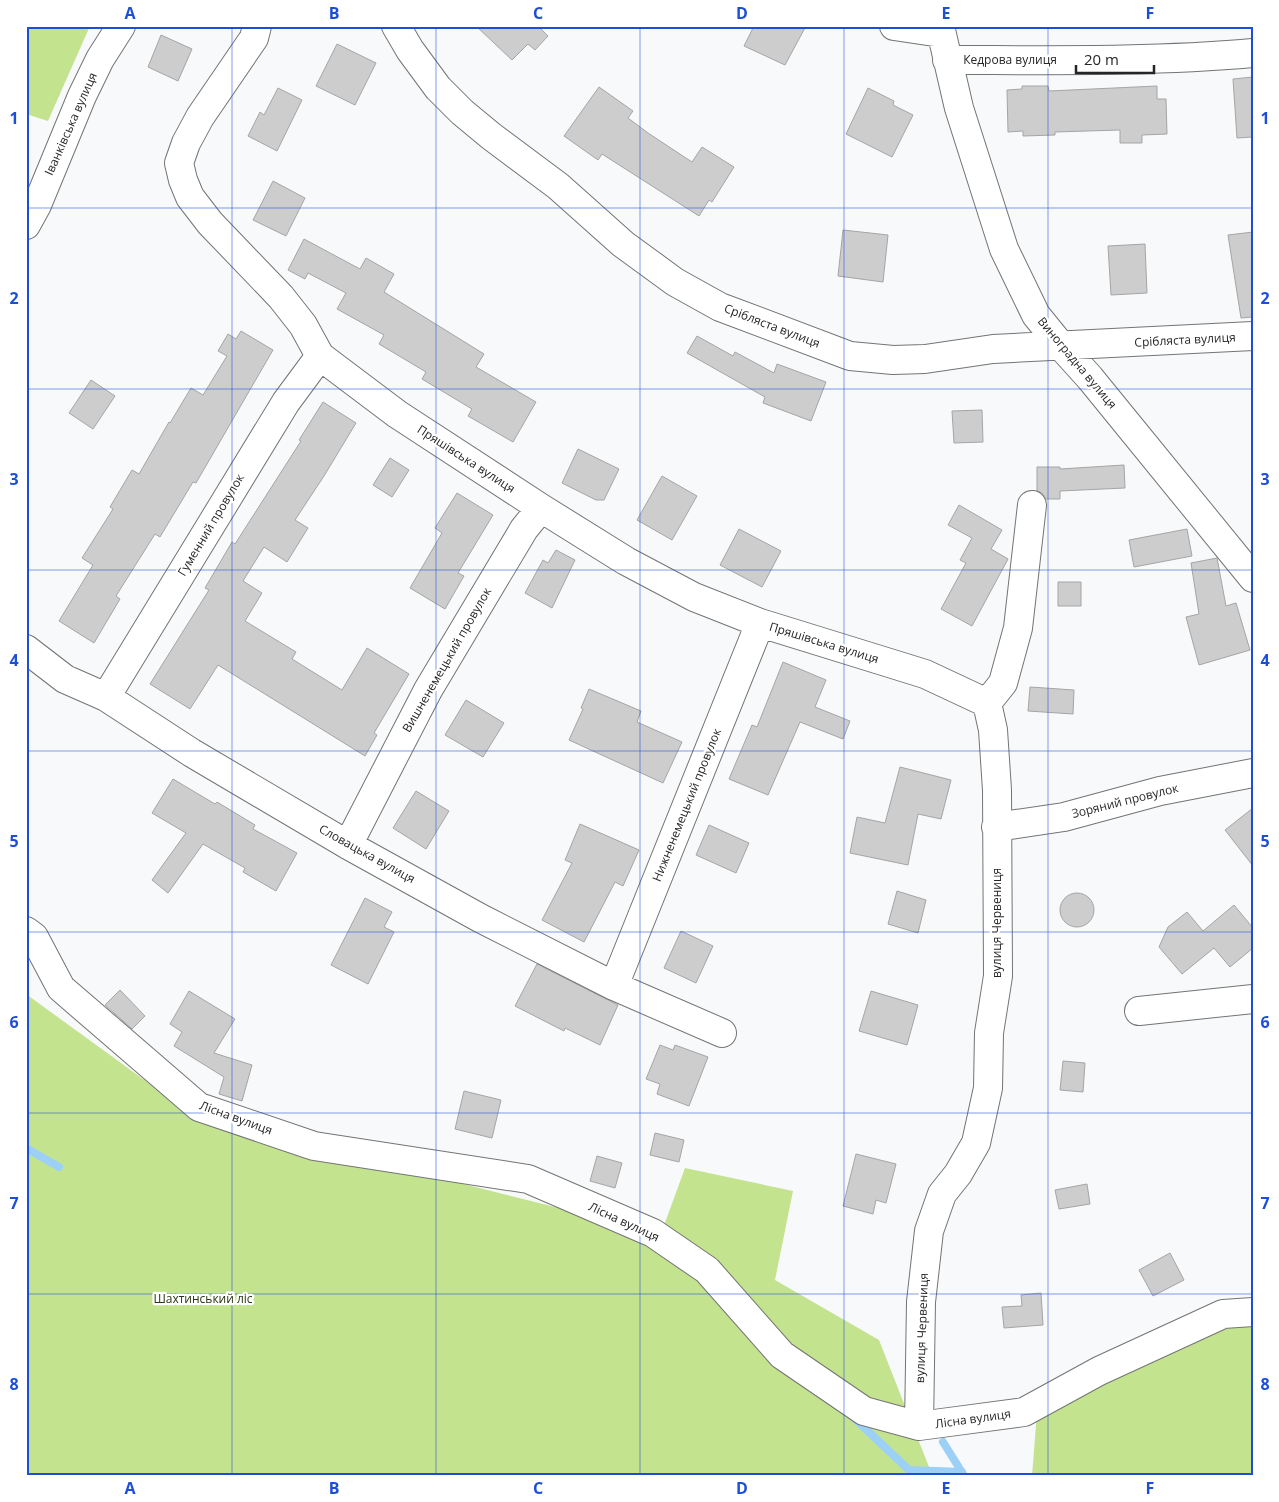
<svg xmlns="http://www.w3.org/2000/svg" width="1279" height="1502" viewBox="0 0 1279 1502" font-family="'Open Sans',sans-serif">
	<rect width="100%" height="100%" fill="#f8f9fa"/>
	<path fill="#c4e38f" d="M 26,26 L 90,26 L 48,121 L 26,114 Z
		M 26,994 L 194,1116 L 563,1209 L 655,1250 L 685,1168 L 793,1191 L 775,1280 L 879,1340 L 929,1467 L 927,1476 L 26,1476 Z
		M 1253,1316 L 1253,1476 L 1032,1476 L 1037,1412 L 1174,1334 Z"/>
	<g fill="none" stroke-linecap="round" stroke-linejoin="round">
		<path stroke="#9dd0f6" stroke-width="8" d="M 26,1148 L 59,1167
			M 854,1418 L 909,1470 L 962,1472
			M 943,1442 L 963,1474"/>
	</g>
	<path fill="#cdcdce" stroke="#a5a5a6" d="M 476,26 L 544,26 L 541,29 L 548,36 L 535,50 L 528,44 L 512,60 Z
		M 754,26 L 806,26 L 785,65 L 744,46 Z
		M 161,35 L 192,49 L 178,81 L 148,67 Z
		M 337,44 L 376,63 L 355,105 L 316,86 Z
		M 1253,77 L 1253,137 L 1237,138 L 1233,79 Z
		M 1022,86 L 1048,86 L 1049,91 L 1157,86 L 1157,99 L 1166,99 L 1167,134 L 1142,135 L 1142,143 L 1120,143 L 1120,130 L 1055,132 L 1055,135 L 1023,136 L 1023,131 L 1008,132 L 1007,90 L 1022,89 Z
		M 599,87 L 633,111 L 628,118 L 648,133 L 692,162 L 702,147 L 734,167 L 712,202 L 709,200 L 699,216 L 602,154 L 598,160 L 564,136 Z
		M 278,88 L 302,100 L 277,151 L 248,136 L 260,112 L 264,115 Z
		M 868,88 L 894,101 L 893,105 L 913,115 L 892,157 L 846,134 Z
		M 273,181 L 305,198 L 286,236 L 253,220 Z
		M 843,230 L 888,235 L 883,282 L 838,276 Z
		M 1253,232 L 1253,317 L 1241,318 L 1228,235 Z
		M 304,239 L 360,269 L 366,258 L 394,274 L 384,292 L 484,354 L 476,367 L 536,402 L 513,442 L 468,416 L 472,409 L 422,379 L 426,372 L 379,344 L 384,335 L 337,309 L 346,293 L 308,273 L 305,279 L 288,270 Z
		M 1145,244 L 1147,293 L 1111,295 L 1108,246 Z
		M 241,331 L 273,350 L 196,483 L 193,482 L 160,537 L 155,534 L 116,596 L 120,599 L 94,643 L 59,621 L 93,565 L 82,558 L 113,509 L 110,507 L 132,470 L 139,474 L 169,422 L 170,423 L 191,388 L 203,395 L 227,356 L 218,351 L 228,334 L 236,339 Z
		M 697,336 L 733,356 L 735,352 L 774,373 L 777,364 L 826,382 L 811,421 L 763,403 L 765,397 L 687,353 Z
		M 91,380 L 115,396 L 93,429 L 69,413 Z
		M 323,402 L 356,423 L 324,476 L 295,520 L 308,528 L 287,562 L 264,547 L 243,581 L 262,593 L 245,621 L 296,652 L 292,659 L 342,690 L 367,648 L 409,674 L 374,733 L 377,735 L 365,756 L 218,665 L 190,709 L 150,684 L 209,590 L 205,588 L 232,542 L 235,544 L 301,441 L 299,440 Z
		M 982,410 L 983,442 L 954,443 L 952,411 Z
		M 578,449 L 619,469 L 604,500 L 596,500 L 562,483 Z
		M 390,458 L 409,470 L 392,497 L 373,485 Z
		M 1124,465 L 1125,488 L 1060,491 L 1060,499 L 1046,499 L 1042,493 L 1037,491 L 1037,467 L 1060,467 L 1060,469 Z
		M 662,476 L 697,496 L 672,540 L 637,520 Z
		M 457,493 L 493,515 L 458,573 L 464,576 L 445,609 L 410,588 L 442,533 L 435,528 Z
		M 959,505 L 1002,530 L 991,549 L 1008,559 L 972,626 L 941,609 L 966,563 L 960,560 L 972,538 L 948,525 Z
		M 739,529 L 781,551 L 762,587 L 720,565 Z
		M 1187,529 L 1192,556 L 1134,567 L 1129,540 Z
		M 556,550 L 575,560 L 552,608 L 525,593 L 543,560 L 548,563 Z
		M 1217,558 L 1226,606 L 1236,603 L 1250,650 L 1199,665 L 1186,617 L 1199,614 L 1191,563 Z
		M 1058,582 L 1081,582 L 1081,606 L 1058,606 Z
		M 783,662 L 826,680 L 815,707 L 850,721 L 843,739 L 800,722 L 768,795 L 729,779 L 752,725 L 757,727 Z
		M 1030,687 L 1074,690 L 1073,714 L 1028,711 Z
		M 589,689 L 641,711 L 637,722 L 682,742 L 663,783 L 569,740 L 583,709 L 581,708 Z
		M 466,700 L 504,723 L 483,757 L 445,735 Z
		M 900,767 L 951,780 L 941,819 L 918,814 L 908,865 L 850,853 L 857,817 L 885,823 Z
		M 173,779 L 215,804 L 217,802 L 255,825 L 253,829 L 297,853 L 276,891 L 243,872 L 245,868 L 203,844 L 168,893 L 152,880 L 186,833 L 152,813 Z
		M 416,791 L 449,811 L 426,849 L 393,828 Z
		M 1253,808 L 1253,866 L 1225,830 Z
		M 580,824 L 639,850 L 623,886 L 615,882 L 584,942 L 542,920 L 572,863 L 565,860 Z
		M 709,825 L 749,843 L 736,873 L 696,855 Z
		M 897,891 L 926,900 L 918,933 L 888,924 Z
		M1060 910a17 17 0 1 1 34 0a17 17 0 1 1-34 0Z
		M 365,898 L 392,912 L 384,927 L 394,932 L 368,984 L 331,965 Z
		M 1234,905 L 1253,928 L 1253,948 L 1230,967 L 1214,948 L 1182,974 L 1159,947 L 1168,927 L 1187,912 L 1203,931 Z
		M 681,931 L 713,946 L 696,983 L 664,968 Z
		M 537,964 L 618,1005 L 600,1045 L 565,1028 L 564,1031 L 515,1006 Z
		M 120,990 L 145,1016 L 132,1029 L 105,1005 Z
		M 189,991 L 235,1019 L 214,1053 L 252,1065 L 242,1101 L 219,1094 L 224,1077 L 174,1046 L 182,1032 L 170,1024 Z
		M 871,991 L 918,1005 L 907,1045 L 859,1031 Z
		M 660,1045 L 673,1050 L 675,1045 L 708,1057 L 689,1106 L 657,1094 L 660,1084 L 646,1079 Z
		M 1063,1061 L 1085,1063 L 1083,1092 L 1060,1090 Z
		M 464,1091 L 501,1100 L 492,1138 L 455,1129 Z
		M 655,1133 L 684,1140 L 679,1162 L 650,1155 Z
		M 856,1154 L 896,1164 L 886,1203 L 876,1200 L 873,1214 L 843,1206 Z
		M 597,1156 L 622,1163 L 615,1188 L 590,1181 Z
		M 1087,1184 L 1090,1204 L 1059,1209 L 1055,1190 Z
		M 1170,1253 L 1184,1280 L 1153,1296 L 1139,1270 Z
		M 1041,1293 L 1043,1325 L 1004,1328 L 1002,1307 L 1022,1306 L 1021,1295 Z"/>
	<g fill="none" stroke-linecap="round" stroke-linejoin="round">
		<defs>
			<path id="street" d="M 257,26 L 254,38 L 200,117 L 186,143 L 179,163 L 183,180 L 190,197 L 210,223 L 281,297 L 303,325 L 320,356 L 397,414 L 541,508 L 626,561 L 694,597 L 760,623 L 925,674 L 987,703
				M 396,26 L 410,50 L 438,88 L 462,112 L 491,136 L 558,186 L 623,244 L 675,282 L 720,307 L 850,356 L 893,360 L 925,359 L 993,349 L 1253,336
				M 894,26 L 941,33
				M 940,26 L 959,108 L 1004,249 L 1036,315 L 1062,347 L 1090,378 L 1253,578
				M 947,60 C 1048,60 1152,62 1253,53
				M 26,225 L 37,205 L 82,96 L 100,59 L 121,26
				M 26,649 L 65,679 L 106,697 L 192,753 L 348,845 L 480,918 L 614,986 L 722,1033
				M 106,697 L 286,402 L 320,356
				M 996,827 L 1064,817 L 1160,791 L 1253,773
				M 348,845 L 428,690 L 524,529 L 541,508
				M 26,931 L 34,937 L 61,988 L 199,1107 L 314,1146 L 528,1179 L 653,1233 L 707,1270 L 782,1355 L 864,1411 L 919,1426 L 1024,1412 L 1099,1371 L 1223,1314 L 1253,1312
				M 614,986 L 760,623
				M 1139,1011 L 1253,999
				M 919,1426 L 921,1302 L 929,1231 L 942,1194 L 958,1174 L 976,1143 L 988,1088 L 989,1033 L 998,976 L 997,790 L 993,730 L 987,703 L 1003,683 L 1018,628 L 1032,505"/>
		</defs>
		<use href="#street" stroke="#737475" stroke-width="30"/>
		<use href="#street" stroke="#fff" stroke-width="28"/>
	</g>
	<path fill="none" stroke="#1d4ed8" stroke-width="1" stroke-opacity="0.55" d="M 232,26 L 232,1476M 436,26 L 436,1476M 640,26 L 640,1476M 844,26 L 844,1476M 1048,26 L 1048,1476M 26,208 L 1253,208M 26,389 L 1253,389M 26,570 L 1253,570M 26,751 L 1253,751M 26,932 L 1253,932M 26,1113 L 1253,1113M 26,1294 L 1253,1294"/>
	<g text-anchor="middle" stroke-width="4.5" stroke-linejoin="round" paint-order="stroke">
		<g font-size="12" fill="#262627" stroke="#fff">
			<text x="1010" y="64">Кедрова вулиця</text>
			<text transform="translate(71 124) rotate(-66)" y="4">Іванківська вулиця</text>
			<text transform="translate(772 326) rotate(21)" y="4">Срібляста вулиця</text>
			<text transform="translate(1185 340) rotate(-3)" y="4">Срібляста вулиця</text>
			<text transform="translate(1077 363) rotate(50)" y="4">Виноградна вулиця</text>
			<text transform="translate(466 459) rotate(33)" y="4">Пряшівська вулиця</text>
			<text transform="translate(211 525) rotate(-59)" y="4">Гуменний провулок</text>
			<text transform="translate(824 643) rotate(17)" y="4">Пряшівська вулиця</text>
			<text transform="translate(447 660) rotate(-60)" y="4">Вишненемецький провулок</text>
			<text transform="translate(1125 801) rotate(-14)" y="4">Зоряний провулок</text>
			<text transform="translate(687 805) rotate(-68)" y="4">Нижненемецький провулок</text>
			<text transform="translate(367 854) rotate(29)" y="4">Словацька вулиця</text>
			<text transform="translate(997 923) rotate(-90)" y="4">вулиця Червениця</text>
			<text transform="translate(236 1118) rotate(20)" y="4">Лісна вулиця</text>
			<text transform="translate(624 1222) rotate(25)" y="4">Лісна вулиця</text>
			<text transform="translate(922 1328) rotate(-88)" y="4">вулиця Червениця</text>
			<text transform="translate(973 1419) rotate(-8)" y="4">Лісна вулиця</text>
		</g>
		<g font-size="12" fill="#29350f" stroke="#fff">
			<text x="203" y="1303">Шахтинський ліс</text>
		</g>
	</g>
	<rect width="1279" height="1502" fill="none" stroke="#ffffff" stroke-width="55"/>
	<path d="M1076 65v8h78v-8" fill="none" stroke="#262627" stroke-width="2.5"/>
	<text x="1084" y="65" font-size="15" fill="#262627" stroke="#ffffff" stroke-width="4" paint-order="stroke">20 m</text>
	<rect x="28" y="28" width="1224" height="1446" fill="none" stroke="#1d4ed8" stroke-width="2"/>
	<g font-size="16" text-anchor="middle" font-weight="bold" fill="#1d4ed8">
		<text x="130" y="19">A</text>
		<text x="334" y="19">B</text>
		<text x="538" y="19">C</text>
		<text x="742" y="19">D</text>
		<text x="946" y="19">E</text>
		<text x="1150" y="19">F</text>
		<text x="14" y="124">1</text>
		<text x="1265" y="124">1</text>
		<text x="14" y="304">2</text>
		<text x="1265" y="304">2</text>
		<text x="14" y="485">3</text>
		<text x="1265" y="485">3</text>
		<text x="14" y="666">4</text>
		<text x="1265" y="666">4</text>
		<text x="14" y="847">5</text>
		<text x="1265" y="847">5</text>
		<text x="14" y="1028">6</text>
		<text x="1265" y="1028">6</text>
		<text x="14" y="1209">7</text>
		<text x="1265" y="1209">7</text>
		<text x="14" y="1390">8</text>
		<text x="1265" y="1390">8</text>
		<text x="130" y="1494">A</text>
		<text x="334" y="1494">B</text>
		<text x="538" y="1494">C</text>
		<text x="742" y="1494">D</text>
		<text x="946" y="1494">E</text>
		<text x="1150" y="1494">F</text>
	</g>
</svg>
